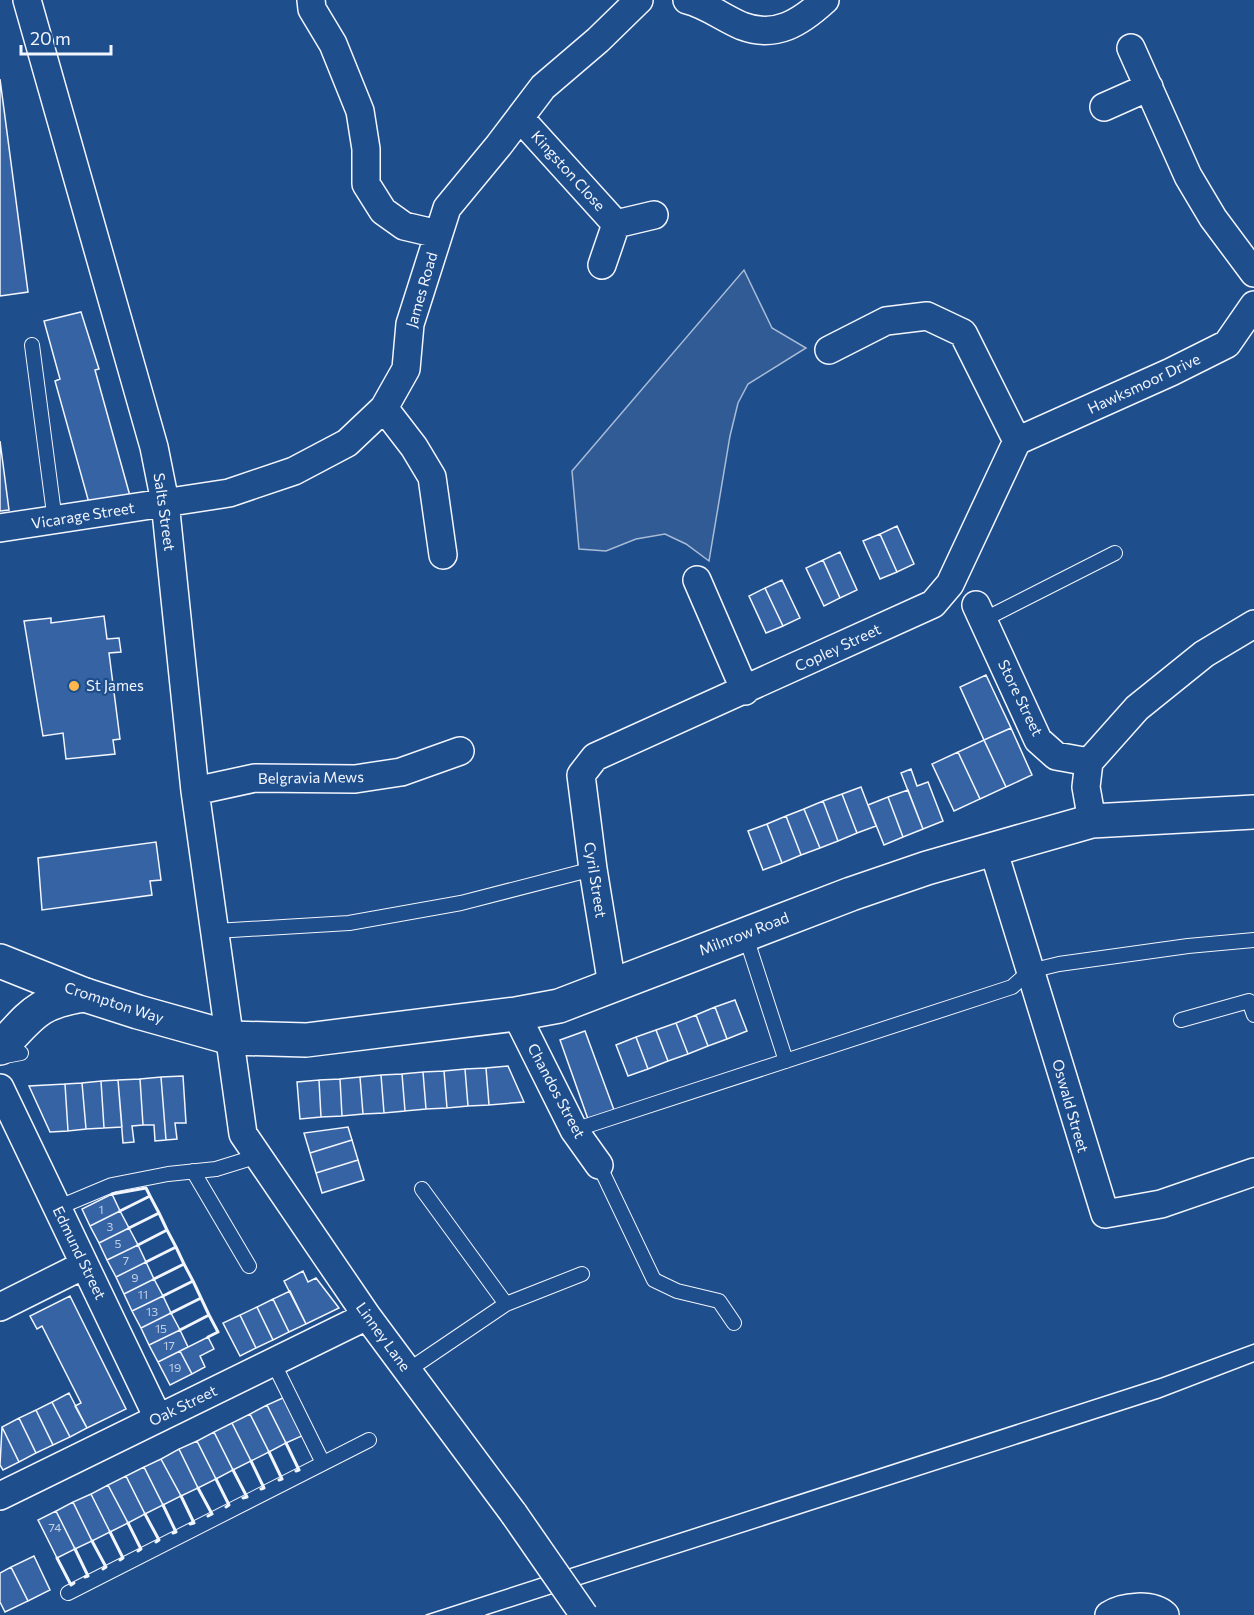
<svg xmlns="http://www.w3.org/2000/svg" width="1254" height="1615" viewBox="0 0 1254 1615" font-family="Commissioner,sans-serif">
	<rect width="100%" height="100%" fill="#1f4e8c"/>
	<path fill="#305b95" stroke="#a8bbd7" stroke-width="1.5" d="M 744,270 L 772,328 L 806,348 L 748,384 L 738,403 L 730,436 L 709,561 L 686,544 L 665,534 L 636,539 L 606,551 L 579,549 L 572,471 Z"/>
	<path fill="#3563a3" stroke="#f2f6ff" stroke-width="1.5" d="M 0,79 L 28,292 L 0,296 Z
		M 81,312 L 99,369 L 95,370 L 130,496 L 89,503 L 55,381 L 60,379 L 44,321 Z
		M 0,441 L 9,510 L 0,511 Z
		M 897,526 L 914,564 L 897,572 L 880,534 Z
		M 880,534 L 897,572 L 880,579 L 863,541 Z
		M 840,552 L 857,590 L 840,598 L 823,560 Z
		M 823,560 L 840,598 L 824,606 L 806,568 Z
		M 782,580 L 800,618 L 783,626 L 765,588 Z
		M 765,588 L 783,626 L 766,633 L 749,596 Z
		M 104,616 L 107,639 L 119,638 L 121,652 L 109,653 L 120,739 L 113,740 L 115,754 L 66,759 L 63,733 L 43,736 L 24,621 L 51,618 L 51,623 Z
		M 986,675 L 1011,728 L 984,740 L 960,687 Z
		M 1011,728 L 1032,775 L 1006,787 L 984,740 Z
		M 984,740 L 1006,787 L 980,799 L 958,752 Z
		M 958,752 L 980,799 L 954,811 L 932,764 Z
		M 911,769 L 917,786 L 928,782 L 943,821 L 923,829 L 901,773 Z
		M 861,787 L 876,826 L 857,833 L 842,794 Z
		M 908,790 L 923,829 L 903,837 L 888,797 Z
		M 842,794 L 857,833 L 838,841 L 823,801 Z
		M 888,797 L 903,837 L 884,845 L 868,805 Z
		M 823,801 L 838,841 L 820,848 L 804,809 Z
		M 804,809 L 820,848 L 801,855 L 786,816 Z
		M 786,816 L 801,855 L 782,863 L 767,824 Z
		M 767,824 L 782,863 L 763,870 L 748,831 Z
		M 156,842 L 161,880 L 150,881 L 152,895 L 42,910 L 38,858 Z
		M 735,1000 L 747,1031 L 727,1039 L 715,1007 Z
		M 715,1007 L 727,1039 L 708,1046 L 696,1015 Z
		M 696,1015 L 708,1046 L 688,1054 L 676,1023 Z
		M 676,1023 L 688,1054 L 668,1061 L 656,1030 Z
		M 656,1030 L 668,1061 L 648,1069 L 636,1037 Z
		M 585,1031 L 614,1110 L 588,1119 L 560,1040 Z
		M 636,1037 L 648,1069 L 628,1076 L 616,1045 Z
		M 508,1066 L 524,1102 L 489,1105 L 486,1068 Z
		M 486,1068 L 489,1105 L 468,1106 L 465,1069 Z
		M 465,1069 L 468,1106 L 447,1108 L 444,1071 Z
		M 444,1071 L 447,1108 L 426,1109 L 423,1072 Z
		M 423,1072 L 426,1109 L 405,1111 L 402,1074 Z
		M 402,1074 L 405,1111 L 384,1113 L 381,1075 Z
		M 381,1075 L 384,1113 L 363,1114 L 360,1077 Z
		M 183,1076 L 186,1123 L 175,1123 L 177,1139 L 166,1140 L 161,1077 Z
		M 161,1077 L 166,1140 L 155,1141 L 154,1125 L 143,1125 L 140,1079 Z
		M 360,1077 L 363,1114 L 342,1116 L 340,1079 Z
		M 140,1079 L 143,1125 L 132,1126 L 134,1142 L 123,1143 L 118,1080 Z
		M 340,1079 L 342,1116 L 321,1117 L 319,1080 Z
		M 118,1080 L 122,1127 L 104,1128 L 101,1081 Z
		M 319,1080 L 321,1117 L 300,1119 L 297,1082 Z
		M 101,1081 L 104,1128 L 86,1129 L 82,1083 Z
		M 82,1083 L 86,1129 L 68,1131 L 65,1084 Z
		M 65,1084 L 68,1131 L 50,1132 L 29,1086 Z
		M 348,1127 L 352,1140 L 310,1153 L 304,1133 Z
		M 352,1140 L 358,1160 L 316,1173 L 310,1153 Z
		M 358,1160 L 364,1180 L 322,1193 L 316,1173 Z
		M 112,1194 L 120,1211 L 90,1226 L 82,1209 Z
		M 120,1211 L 129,1228 L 99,1243 L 90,1226 Z
		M 129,1228 L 138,1245 L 107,1260 L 99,1243 Z
		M 138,1245 L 146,1262 L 116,1277 L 107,1260 Z
		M 146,1262 L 154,1279 L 124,1294 L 116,1277 Z
		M 303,1271 L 308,1282 L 316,1278 L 339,1308 L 306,1324 L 284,1281 Z
		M 154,1279 L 163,1296 L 132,1311 L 124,1294 Z
		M 290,1291 L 306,1324 L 289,1332 L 273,1299 Z
		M 70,1296 L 126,1409 L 87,1428 L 75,1406 L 81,1403 L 42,1326 L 37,1329 L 30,1316 Z
		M 163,1296 L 171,1313 L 141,1328 L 132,1311 Z
		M 273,1299 L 289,1332 L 273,1340 L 257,1307 Z
		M 257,1307 L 273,1340 L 256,1348 L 240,1315 Z
		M 171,1313 L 180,1330 L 149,1345 L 141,1328 Z
		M 240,1315 L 256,1348 L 240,1356 L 223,1323 Z
		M 180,1330 L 188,1347 L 158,1362 L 149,1345 Z
		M 208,1337 L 214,1349 L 200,1356 L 205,1367 L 192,1374 L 180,1351 Z
		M 180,1351 L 192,1374 L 170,1385 L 158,1362 Z
		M 69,1393 L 87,1428 L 70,1437 L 52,1402 Z
		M 285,1397 L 304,1435 L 286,1443 L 267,1405 Z
		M 52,1402 L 70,1437 L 53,1445 L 36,1410 Z
		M 267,1405 L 286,1443 L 269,1452 L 250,1414 Z
		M 36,1410 L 53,1445 L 36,1453 L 19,1418 Z
		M 250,1414 L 269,1452 L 251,1461 L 232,1423 Z
		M 19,1418 L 36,1453 L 19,1462 L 2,1427 Z
		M 232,1423 L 251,1461 L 233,1470 L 214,1432 Z
		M 2,1427 L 19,1462 L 3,1470 L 0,1465 Z
		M 214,1432 L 233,1470 L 216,1479 L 197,1441 Z
		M 197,1441 L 216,1479 L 198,1488 L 179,1449 Z
		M 179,1449 L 198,1488 L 181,1496 L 161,1459 Z
		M 161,1459 L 181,1496 L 163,1505 L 144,1467 Z
		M 144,1467 L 163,1505 L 145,1514 L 126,1476 Z
		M 126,1476 L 145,1514 L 128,1523 L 108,1485 Z
		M 108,1485 L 128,1523 L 110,1532 L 91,1494 Z
		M 91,1494 L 110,1532 L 92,1541 L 73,1502 Z
		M 73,1502 L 92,1541 L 75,1549 L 56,1511 Z
		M 56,1511 L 75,1549 L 57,1558 L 38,1520 Z
		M 34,1556 L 50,1590 L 28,1601 L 11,1567 Z
		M 11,1567 L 28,1601 L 5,1612 L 0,1602 L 0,1573 Z"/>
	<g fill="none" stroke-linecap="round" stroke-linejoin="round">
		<defs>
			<path id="service" d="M 32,345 L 55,521
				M 983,620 L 1115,553
				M 216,931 L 349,923 L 461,903 L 593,869
				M 745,934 L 786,1061
				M 1181,1020 L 1249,1001 L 1254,1015
				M 0,1057 L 21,1053
				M 574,1130 L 1012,987 L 1030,971 L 1059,964 L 1188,946 L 1254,940
				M 599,1165 L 654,1280 L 677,1291 L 719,1301 L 734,1323
				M 193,1171 L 249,1266
				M 422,1189 L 506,1304
				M 57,1208 L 112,1185 L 168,1174 L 216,1169 L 258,1156
				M 273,1362 L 323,1463
				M 407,1371 L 506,1304 L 582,1274
				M 68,1593 L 369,1440"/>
			<path id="minor" d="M 27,0 L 154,447 L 165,502 L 195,791 L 243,1134 L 367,1316 L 514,1514
				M 311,0 L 312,9 L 333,44 L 360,111 L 366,149 L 366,184 L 383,211 L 404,226 L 438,234
				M 687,0 C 707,5 723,18 742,26 C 776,39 801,22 825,0
				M 1131,48 L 1188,176 L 1213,218 L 1254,273
				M 1104,107 L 1149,87
				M 520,118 L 616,224
				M 602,265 L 616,224 L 654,215
				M 829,350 L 886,321 L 927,316 L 963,333 L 1017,441
				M 384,408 L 414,447 L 432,477 L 443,555
				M 1017,441 L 1171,372 L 1227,344 L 1254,305
				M 0,528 L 229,493 L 294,471 L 347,443 L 384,408 L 406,369 L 410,324 L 447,208 L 499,145 L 543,87 L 598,40 L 639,0
				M 697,580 L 745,691
				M 976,605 L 1038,740 L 1056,756 L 1089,762
				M 195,791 L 255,778 L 355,779 L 401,772 L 460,751
				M 1092,821 L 1086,787 L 1089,762 L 1137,708 L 1204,654 L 1254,624
				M 993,849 L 1105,1214 L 1161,1204 L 1254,1172
				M 612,985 L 593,869 L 581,775 L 595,757 L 933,604 L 950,584 L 1017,441
				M 516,1014 L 574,1130 L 599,1165
				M 0,1088 L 158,1418
				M 0,1307 L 84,1265
				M 0,1496 L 367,1316
				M 1109,1615 C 1123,1606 1152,1603 1165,1615"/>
			<path id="tertiary" d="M 0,1048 C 32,1015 36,1002 85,995"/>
			<path id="primary" d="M 0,961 L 85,995 L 138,1012 L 231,1038 L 306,1040 L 516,1014 L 559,1006 L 851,894 L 927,868 L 1092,821 L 1254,812"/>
		</defs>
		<use href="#service" stroke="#f2f6ff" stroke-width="16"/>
		<use href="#minor" stroke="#f2f6ff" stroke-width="30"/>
		<use href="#tertiary" stroke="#f2f6ff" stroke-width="36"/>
		<use href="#primary" stroke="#f2f6ff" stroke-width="36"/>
		<use href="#service" stroke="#1f4e8c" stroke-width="14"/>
		<use href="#minor" stroke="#1f4e8c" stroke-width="27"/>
		<use href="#tertiary" stroke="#1f4e8c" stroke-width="33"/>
		<use href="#primary" stroke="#1f4e8c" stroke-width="33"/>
		<path stroke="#f2f6ff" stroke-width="1.5" d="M 426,1615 L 1161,1378 L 1254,1344
			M 486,1615 L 1160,1398 L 1254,1362"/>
		<defs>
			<path id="minor-bridge" d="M 514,1514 L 584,1615"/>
		</defs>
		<use href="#minor-bridge" stroke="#f2f6ff" stroke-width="30" stroke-linecap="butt"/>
		<use href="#minor-bridge" stroke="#1f4e8c" stroke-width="27"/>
		<path stroke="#f2f6ff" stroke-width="3" d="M 112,1194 L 146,1188 L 150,1196
			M 120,1211 L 150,1196 L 159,1213
			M 129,1228 L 159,1213 L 167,1230
			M 138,1245 L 167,1230 L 176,1247
			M 146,1262 L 176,1247 L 184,1264
			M 154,1279 L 184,1264 L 193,1281
			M 163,1296 L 193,1281 L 201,1298
			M 171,1313 L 201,1298 L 209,1315
			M 180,1330 L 209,1315 L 218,1332 L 208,1337
			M 286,1443 L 299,1470 L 296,1471
			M 269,1452 L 282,1479 L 279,1480
			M 251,1461 L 264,1488 L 261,1489
			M 233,1470 L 247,1497 L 243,1498
			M 216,1479 L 229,1505 L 226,1507
			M 198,1488 L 212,1514 L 208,1516
			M 181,1496 L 194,1523 L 190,1524
			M 163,1505 L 176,1532 L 173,1533
			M 145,1514 L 159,1540 L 156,1542
			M 128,1523 L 141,1549 L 138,1551
			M 110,1532 L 123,1558 L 120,1560
			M 92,1541 L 106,1567 L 103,1569
			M 75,1549 L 88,1576 L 85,1577
			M 57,1558 L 71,1585 L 74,1583"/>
	</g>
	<circle fill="#ffb74d" stroke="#1f4e8c" stroke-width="2" cx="74" cy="686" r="6"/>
	<g text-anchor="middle" stroke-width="4.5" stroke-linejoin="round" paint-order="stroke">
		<g font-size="12" fill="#c3d1e8">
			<text x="101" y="1214">1</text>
			<text x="110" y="1231">3</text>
			<text x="118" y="1248">5</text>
			<text x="126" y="1265">7</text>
			<text x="135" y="1282">9</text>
			<text x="143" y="1299">11</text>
			<text x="152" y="1316">13</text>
			<text x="161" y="1333">15</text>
			<text x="169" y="1350">17</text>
			<text x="175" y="1372">19</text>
			<text x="55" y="1532">74</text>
		</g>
		<g font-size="15" fill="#f2f6ff" stroke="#1f4e8c">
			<text transform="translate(568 171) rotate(48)" y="5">Kingston Close</text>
			<text transform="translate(422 290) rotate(-74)" y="5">James Road</text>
			<text transform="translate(1144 384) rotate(-25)" y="5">Hawksmoor Drive</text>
			<text transform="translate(164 512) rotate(82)" y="5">Salts Street</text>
			<text transform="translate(83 516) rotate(-9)" y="5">Vicarage Street</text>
			<text transform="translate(838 648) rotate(-25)" y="5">Copley Street</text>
			<text transform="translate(1020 698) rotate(64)" y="5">Store Street</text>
			<text transform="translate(311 778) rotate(-1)" y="5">Belgravia Mews</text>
			<text transform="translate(595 880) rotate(81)" y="5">Cyril Street</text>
			<text transform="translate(744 934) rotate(-21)" y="5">Milnrow Road</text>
			<text transform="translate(114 1003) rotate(18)" y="5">Crompton Way</text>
			<text transform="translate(556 1091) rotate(62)" y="5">Chandos Street</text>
			<text transform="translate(1070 1106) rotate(74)" y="5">Oswald Street</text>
			<text transform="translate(79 1253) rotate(64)" y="5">Edmund Street</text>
			<text transform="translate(383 1337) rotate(54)" y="5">Linney Lane</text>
			<text transform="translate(183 1406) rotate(-26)" y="5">Oak Street</text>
		</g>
		<g font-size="15" fill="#f2f6ff" stroke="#1f4e8c" text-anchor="start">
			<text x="86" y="691">St James</text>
		</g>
	</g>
	<path d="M21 45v9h90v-9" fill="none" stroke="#f2f6ff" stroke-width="3"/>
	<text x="30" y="45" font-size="18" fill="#f2f6ff" stroke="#1f4e8c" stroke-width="4.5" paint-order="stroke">20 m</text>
</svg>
